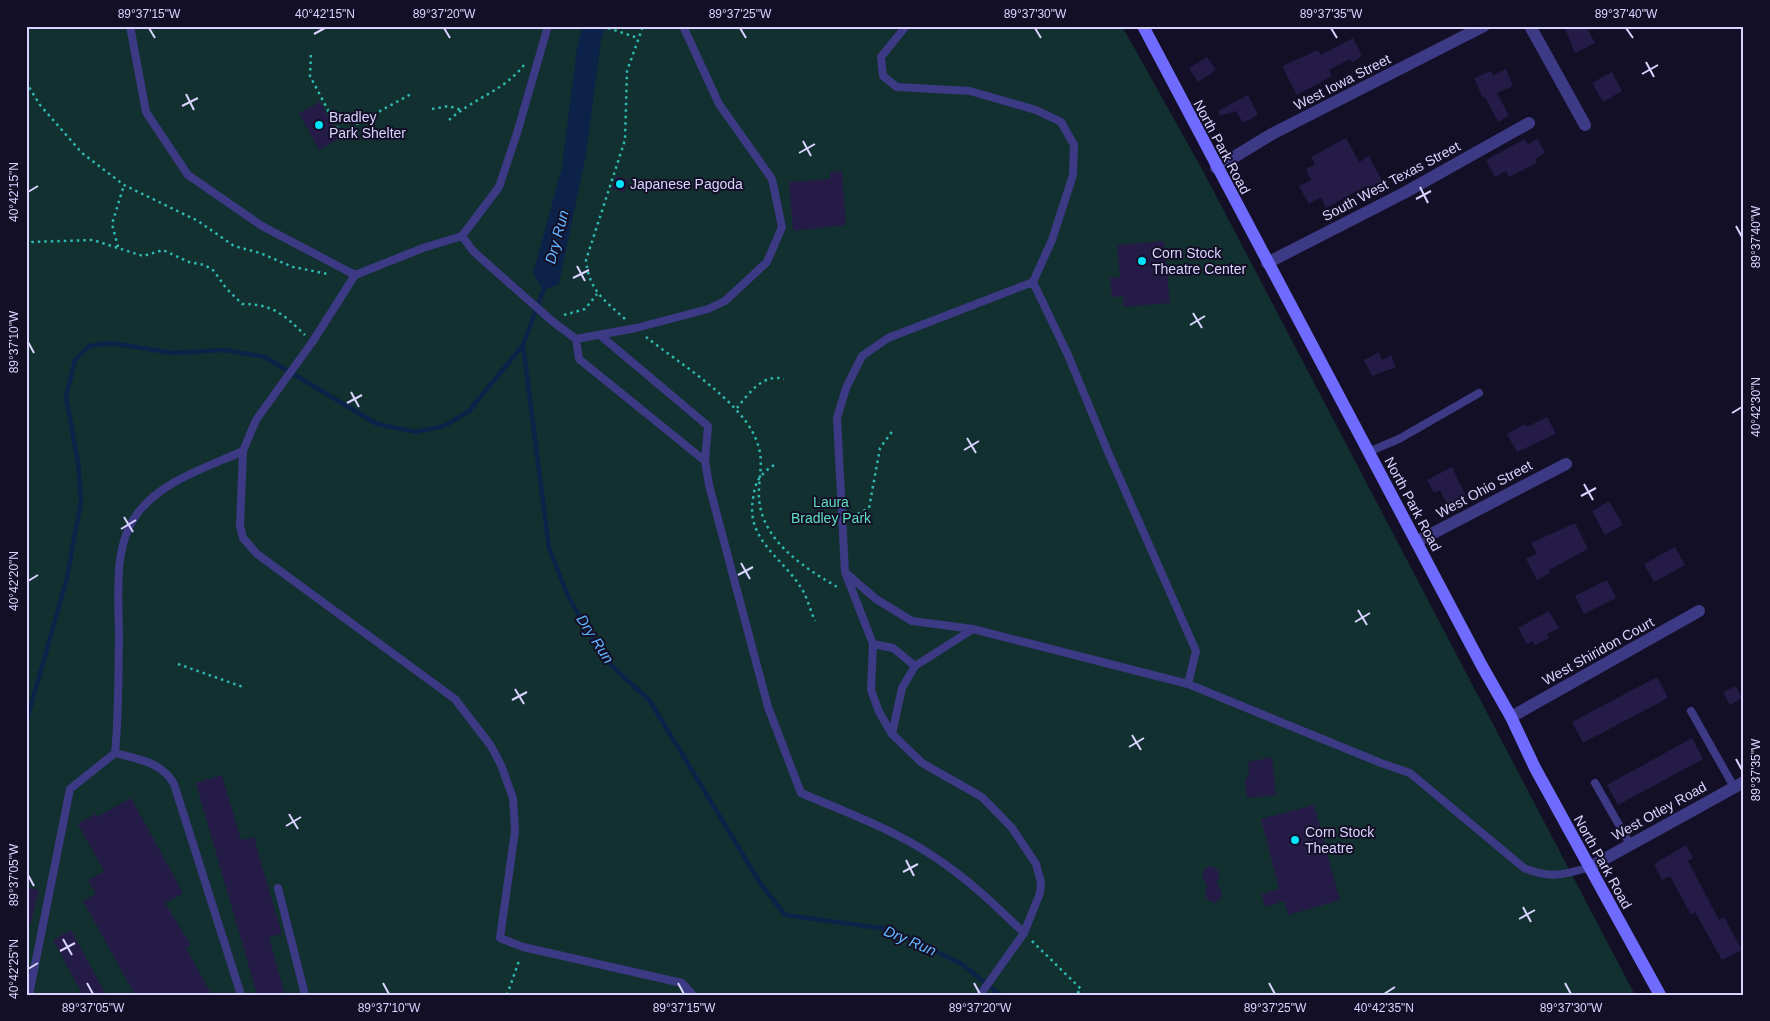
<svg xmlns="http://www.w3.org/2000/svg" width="1770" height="1021" viewBox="0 0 1770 1021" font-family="Helvetica,sans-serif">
	<rect width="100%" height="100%" fill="#130f26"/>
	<path fill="#12302f" d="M 26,26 L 1122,26 L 1202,169 L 1635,995 L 26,995 Z"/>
	<path fill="#0c2248" d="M 582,26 L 606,26 L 601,41 L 586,155 L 559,284 L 543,291 L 533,273 L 562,167 L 577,48 Z"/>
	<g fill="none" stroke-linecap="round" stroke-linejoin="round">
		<path stroke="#0c2248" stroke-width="4.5" d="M 545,286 L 523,345 L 549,548 L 568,596 L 585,626 L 611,665 L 650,701 L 760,883 L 785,915 L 888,929 L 962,964 L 1000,995
			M 26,723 L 67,578 L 81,501 L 78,462 L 66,397 L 75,360 L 89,346 L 111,343 L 173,353 L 224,350 L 265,357 L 377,424 L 416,432 L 444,426 L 469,411 L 523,345"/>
	</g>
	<path fill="#241b47" d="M 1564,26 L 1586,26 L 1595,43 L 1575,53 Z
		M 1353,38 L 1362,56 L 1352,62 L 1350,59 L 1329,70 L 1332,76 L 1297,95 L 1282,66 L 1318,50 L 1321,55 Z
		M 1207,57 L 1216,70 L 1198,82 L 1189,68 Z
		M 1506,69 L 1513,86 L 1497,93 L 1509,116 L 1498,122 L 1485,97 L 1483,98 L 1474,78 L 1491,71 L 1493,75 Z
		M 1612,72 L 1622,91 L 1603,102 L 1592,83 Z
		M 1248,95 L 1258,115 L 1243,123 L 1236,111 L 1220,116 L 1218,111 Z
		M 320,102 L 340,138 L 319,150 L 299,113 Z
		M 1346,138 L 1359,162 L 1369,156 L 1382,181 L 1368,188 L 1366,186 L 1326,208 L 1321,197 L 1309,204 L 1299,186 L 1311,180 L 1306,169 L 1315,164 L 1311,157 Z
		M 1525,139 L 1528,144 L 1538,139 L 1545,153 L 1535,159 L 1537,163 L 1509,177 L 1506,171 L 1495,177 L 1486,160 Z
		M 842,171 L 846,225 L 793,231 L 789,182 L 830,179 L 830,172 Z
		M 617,176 L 629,180 L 624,193 L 612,188 Z
		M 1164,241 L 1170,303 L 1124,307 L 1123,296 L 1112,297 L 1110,278 L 1120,277 L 1117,245 Z
		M 1379,352 L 1382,360 L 1391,355 L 1396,367 L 1372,376 L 1364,360 Z
		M 1547,417 L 1556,434 L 1517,452 L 1507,434 L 1525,424 L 1527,427 Z
		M 1452,467 L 1467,498 L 1449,508 L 1440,490 L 1434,493 L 1427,480 Z
		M 1609,501 L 1623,525 L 1605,535 L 1592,511 Z
		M 1575,523 L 1588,549 L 1549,570 L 1550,573 L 1537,580 L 1526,559 L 1537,554 L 1531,543 Z
		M 1675,547 L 1685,565 L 1654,582 L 1644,564 Z
		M 1607,580 L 1616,598 L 1584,614 L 1575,596 Z
		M 1549,611 L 1559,628 L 1547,634 L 1549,638 L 1535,645 L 1533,641 L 1527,644 L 1518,628 Z
		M 1657,677 L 1668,698 L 1583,743 L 1572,722 Z
		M 1736,686 L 1742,698 L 1730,705 L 1723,692 Z
		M 1692,738 L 1703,759 L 1618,805 L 1607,785 Z
		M 1272,757 L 1276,795 L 1247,798 L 1245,778 L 1249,777 L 1248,762 Z
		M 222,775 L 241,840 L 254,837 L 263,869 L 282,934 L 269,937 L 285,995 L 257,995 L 196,783 Z
		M 131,798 L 183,893 L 165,903 L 191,945 L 186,948 L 212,995 L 135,995 L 83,901 L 96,894 L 88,880 L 104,871 L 78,824 L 95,814 L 97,817 Z
		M 1314,805 L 1340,900 L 1288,915 L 1284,901 L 1265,907 L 1262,894 L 1279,889 L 1261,819 Z
		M 1686,845 L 1693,858 L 1688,861 L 1719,920 L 1724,917 L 1742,950 L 1722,960 L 1695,912 L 1691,915 L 1670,876 L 1662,880 L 1654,864 Z
		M 1210,866 L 1217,869 L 1220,875 L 1217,882 L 1222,894 L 1220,900 L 1214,903 L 1208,900 L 1205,894 L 1207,887 L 1202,875 L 1205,869 Z
		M 26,887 L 39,890 L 30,926 L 26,925 Z
		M 71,930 L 106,995 L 83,995 L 53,940 Z"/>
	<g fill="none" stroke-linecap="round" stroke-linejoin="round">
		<path stroke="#2fb8b0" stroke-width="2.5" stroke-dasharray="2.5 4" stroke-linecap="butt" d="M 602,26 L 638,38
			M 311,55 L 310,76 L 340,133 L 413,93
			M 26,82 L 40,105 L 82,153 L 124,185 L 198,221 L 234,246 L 260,253 L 293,267 L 328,274
			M 432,109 L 449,106 L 461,110
			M 449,120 C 472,99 504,91 524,65
			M 26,246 L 32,242 L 93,240 L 143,256 L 163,250 L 189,262 L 205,265 L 214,271 L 226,288 L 242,304 C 273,304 283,314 305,335
			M 118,247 L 112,224 L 124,185
			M 564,315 L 585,309 L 597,294
			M 625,319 C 603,299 589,290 586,260 L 625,140 L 627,71 L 643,26
			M 646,337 C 679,363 738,399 755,437 C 764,457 760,469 759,489 C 756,538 803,567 839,588
			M 737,408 C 749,393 763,373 784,379
			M 774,465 C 759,475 755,482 753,499 C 746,539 781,557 800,586 C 807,596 810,610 815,621
			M 852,517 L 869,508 L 880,448 L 894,429
			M 178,664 L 243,687
			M 1032,941 L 1081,989 L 1076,995
			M 507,995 L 520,958"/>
		<path stroke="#3d3a85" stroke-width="8" d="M 130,26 L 146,112 L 188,175 L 262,226 L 355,275
			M 548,26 L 517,133 L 499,187 L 462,236 L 423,248 L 355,275 L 313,341 L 256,420 L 243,451 L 240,526 L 243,538 L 257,554 L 455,699 L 491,746 L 501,765 L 513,798 L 515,831 L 500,938 L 523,947 L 682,983 L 693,995
			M 906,26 L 881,57 L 883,76 L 897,87 L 970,91 L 1036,110 L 1061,122 L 1074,145 L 1073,175 L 1052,240 L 1033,282 L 888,338 L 862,356 L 846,388 L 837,418 L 845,572 L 873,644 L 871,690 L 879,712 L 892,734 L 922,763 L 982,797 L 1012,828 L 1036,864 L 1041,882 L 1040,893 L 1024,933 L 980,995
			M 462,236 L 473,251 L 552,321 L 576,339 L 636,328 L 708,309 L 725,301 L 767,262 L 782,227 L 772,179 L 719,104 L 683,26
			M 1033,282 L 1068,355 L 1108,452 L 1196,651 L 1188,684
			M 601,336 L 708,426 L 705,461 L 709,485 L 768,707 L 801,793 C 846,812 895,830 936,858 C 968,879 996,906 1024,933
			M 576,339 L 579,359 L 705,461
			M 1368,452 L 1399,439 L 1479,393
			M 846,573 L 876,599 L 912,621 L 973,629 L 1188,684 L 1381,763 L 1410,773 L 1524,868 C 1549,879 1564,875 1590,867
			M 873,644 L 893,648 L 915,666
			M 1691,711 L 1734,787
			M 892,734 L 902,688 L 915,666 L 973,629
			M 115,753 C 137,759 162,762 174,784 L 241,995
			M 1595,783 L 1630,844
			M 278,888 L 305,995
			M 29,995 L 70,789 L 115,753 C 119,715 118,677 119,639 C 119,599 112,548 137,514 C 161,481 208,467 243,451"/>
		<path stroke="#3d3a85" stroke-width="12" d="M 1530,26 L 1585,125
			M 1216,168 L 1272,134 L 1484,26
			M 1267,263 L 1404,193 L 1529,123
			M 1416,542 L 1566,464
			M 1511,717 L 1699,611
			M 1590,867 L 1744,782"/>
		<path stroke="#6f6bff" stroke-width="12" d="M 1143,26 L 1482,666 L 1511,717 L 1535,768 L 1660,995"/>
	</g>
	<path fill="none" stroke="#d9d4ff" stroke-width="2" d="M 149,28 L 155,38M 444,28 L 450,38M 740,28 L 746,38M 1035,28 L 1041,38M 1331,28 L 1337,38M 1626,28 L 1633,38M 314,34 L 325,28M 1646,62 L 1654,77M 1642,74 L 1658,65M 186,94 L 194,110M 182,106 L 198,98M 803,141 L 811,156M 799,153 L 815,144M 1420,187 L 1428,203M 28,192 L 38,186M 1416,199 L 1431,191M 1736,226 L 1742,237M 577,266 L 585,281M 573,278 L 589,270M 1193,313 L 1202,328M 1190,325 L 1205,316M 28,342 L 34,353M 351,392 L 359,407M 347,403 L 362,395M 1732,413 L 1742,407M 967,438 L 976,453M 964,450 L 979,441M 1584,484 L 1593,500M 1581,496 L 1596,488M 124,517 L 133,532M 121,529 L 136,520M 741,563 L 750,579M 738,575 L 753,567M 28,581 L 38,575M 1358,610 L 1367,625M 1355,622 L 1370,613M 515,689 L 524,704M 512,700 L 527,692M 1132,735 L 1141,750M 1129,747 L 1144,738M 1736,759 L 1742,770M 289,814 L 298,829M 286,826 L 301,817M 906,860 L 914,876M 903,872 L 918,864M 28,875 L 34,886M 1523,907 L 1531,922M 1519,919 L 1535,910M 63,939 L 72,955M 60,951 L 75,943M 28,969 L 38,963M 87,983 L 93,994M 383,983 L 389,994M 678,983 L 684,994M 974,983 L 980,994M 1269,983 L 1275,994M 1565,983 L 1571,994M 1384,994 L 1395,987"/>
	<g fill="#00e5ff" stroke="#130f26" stroke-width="2">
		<circle cx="319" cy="125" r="5"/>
		<circle cx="620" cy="184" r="5"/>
		<circle cx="1142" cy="261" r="5"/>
		<circle cx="1295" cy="840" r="5"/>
	</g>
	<g text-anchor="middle" stroke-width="4" stroke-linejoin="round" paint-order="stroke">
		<g font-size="14" fill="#d9d4ff" stroke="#130f26">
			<text transform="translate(1342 82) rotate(-27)" y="5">West Iowa Street</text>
			<text transform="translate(1222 147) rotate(62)" y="5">North Park Road</text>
			<text transform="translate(1391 181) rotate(-28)" y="5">South West Texas Street</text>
			<text transform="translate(1484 489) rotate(-28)" y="5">West Ohio Street</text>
			<text transform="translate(1413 504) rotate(62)" y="5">North Park Road</text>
			<text transform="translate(1598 651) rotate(-29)" y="5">West Shiridon Court</text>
			<text transform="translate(1659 811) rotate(-29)" y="5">West Otley Road</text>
			<text transform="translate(1603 862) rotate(61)" y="5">North Park Road</text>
		</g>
		<g font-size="14" fill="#d9d4ff" stroke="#130f26" text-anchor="start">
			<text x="329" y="122">Bradley<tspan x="329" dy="16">Park Shelter</tspan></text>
			<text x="630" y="189">Japanese Pagoda</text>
			<text x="1152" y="258">Corn Stock<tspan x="1152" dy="16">Theatre Center</tspan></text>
			<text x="1305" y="837">Corn Stock<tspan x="1305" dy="16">Theatre</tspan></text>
		</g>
		<g font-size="14" fill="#5fe0c0" stroke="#130f26">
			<text x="831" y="507">Laura<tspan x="831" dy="16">Bradley Park</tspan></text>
		</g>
		<g font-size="15" font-style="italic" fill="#62b6ff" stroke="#130f26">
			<text transform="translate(557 237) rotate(-75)" y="5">Dry Run</text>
			<text transform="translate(595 639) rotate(57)" y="5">Dry Run</text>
			<text transform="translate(910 941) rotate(23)" y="5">Dry Run</text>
		</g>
	</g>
	<rect width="1770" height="1021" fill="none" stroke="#130f26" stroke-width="55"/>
	<rect x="28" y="28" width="1714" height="966" fill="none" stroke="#d9d4ff" stroke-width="2"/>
	<g font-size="12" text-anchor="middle" fill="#d9d4ff">
		<text x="149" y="18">89°37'15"W</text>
		<text x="325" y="18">40°42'15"N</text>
		<text x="444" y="18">89°37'20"W</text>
		<text x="740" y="18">89°37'25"W</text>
		<text x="1035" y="18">89°37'30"W</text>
		<text x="1331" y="18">89°37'35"W</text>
		<text x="1626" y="18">89°37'40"W</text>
		<text transform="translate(14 192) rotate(-90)" y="4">40°42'15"N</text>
		<text transform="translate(1756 237) rotate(-90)" y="4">89°37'40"W</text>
		<text transform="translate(14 342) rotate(-90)" y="4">89°37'10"W</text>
		<text transform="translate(1756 407) rotate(-90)" y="4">40°42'30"N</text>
		<text transform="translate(14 581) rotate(-90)" y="4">40°42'20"N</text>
		<text transform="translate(1756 770) rotate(-90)" y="4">89°37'35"W</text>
		<text transform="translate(14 875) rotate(-90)" y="4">89°37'05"W</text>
		<text transform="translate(14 969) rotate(-90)" y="4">40°42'25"N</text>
		<text x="93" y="1012">89°37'05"W</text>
		<text x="389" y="1012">89°37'10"W</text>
		<text x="684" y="1012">89°37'15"W</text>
		<text x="980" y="1012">89°37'20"W</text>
		<text x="1275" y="1012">89°37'25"W</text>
		<text x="1384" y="1012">40°42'35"N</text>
		<text x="1571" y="1012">89°37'30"W</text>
	</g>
</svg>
